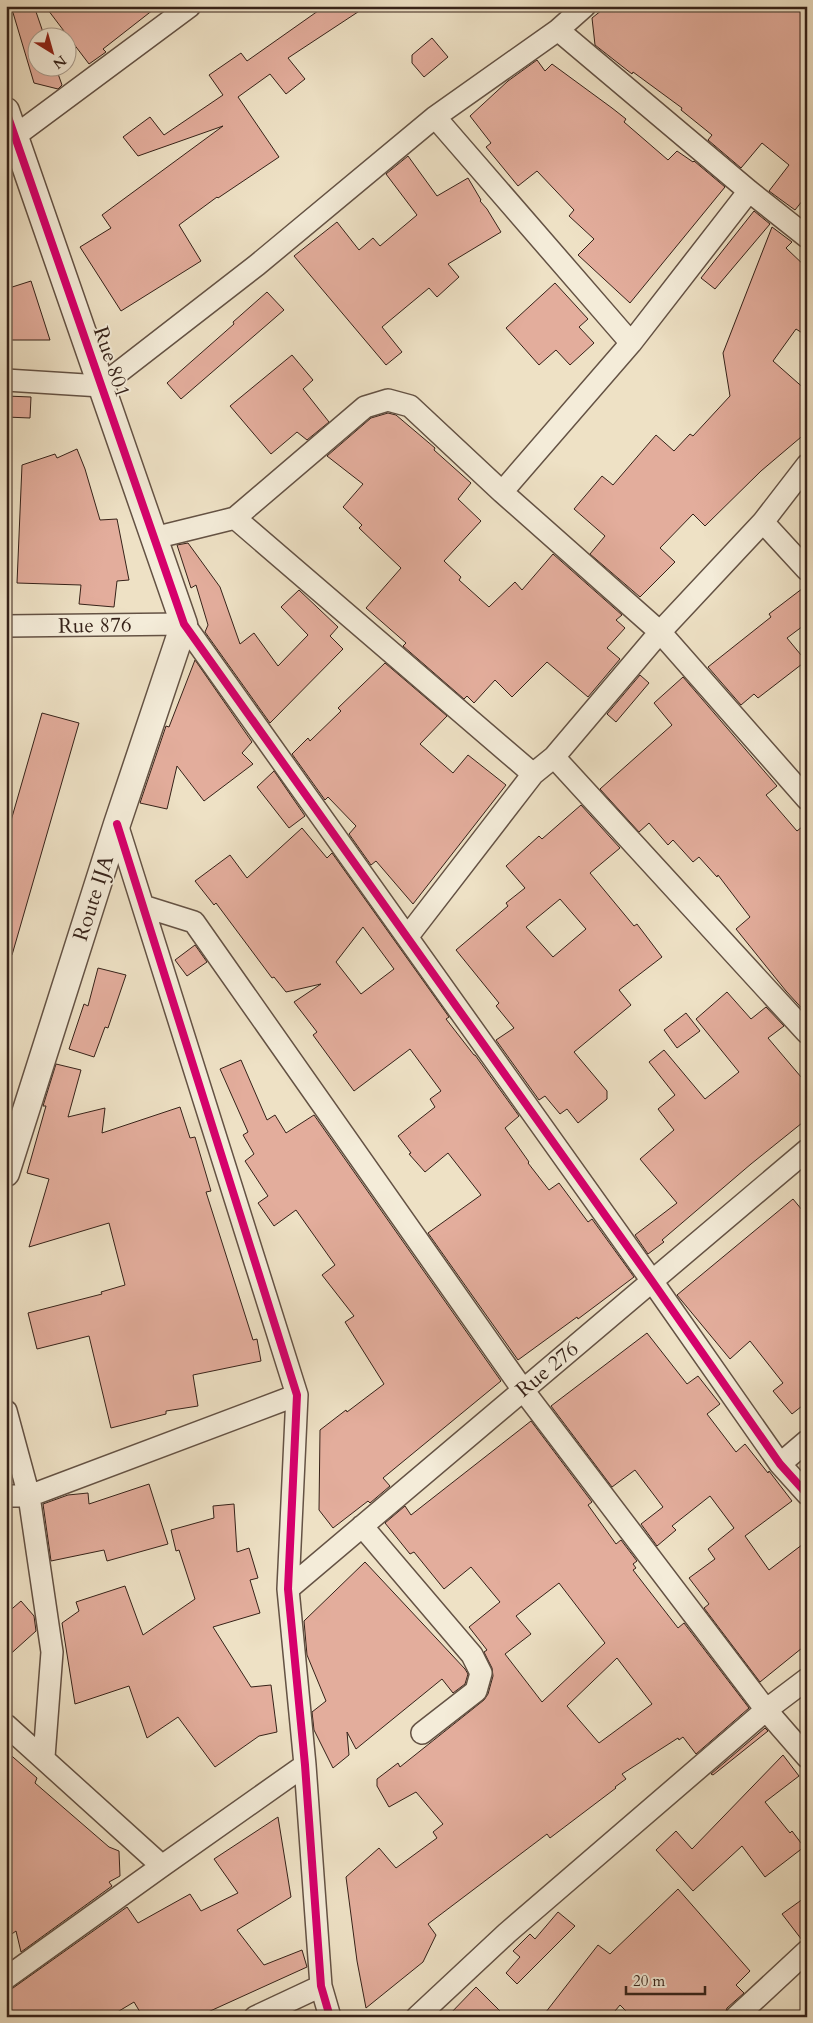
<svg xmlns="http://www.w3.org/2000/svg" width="813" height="2023" viewBox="0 0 813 2023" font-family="Cardo,serif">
	<rect width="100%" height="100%" fill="#eee1c5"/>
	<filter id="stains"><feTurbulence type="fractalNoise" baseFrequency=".004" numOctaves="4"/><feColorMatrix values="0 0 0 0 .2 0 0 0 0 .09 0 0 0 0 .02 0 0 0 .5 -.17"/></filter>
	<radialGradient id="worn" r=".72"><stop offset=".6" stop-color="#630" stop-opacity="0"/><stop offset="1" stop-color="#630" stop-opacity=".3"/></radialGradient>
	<path fill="#e3ad9c" stroke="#362219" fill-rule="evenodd" d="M 11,6 L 34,6 L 45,38 L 38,38 L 38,68 L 56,68 L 62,85 L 58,89 L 34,83 Z
		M 45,6 L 158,6 L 103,49 L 106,52 L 89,64 Z
		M 325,6 L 367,6 L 288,58 L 305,79 L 286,94 L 270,74 L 238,97 L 279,157 L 218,198 L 217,197 L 179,225 L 201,261 L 121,311 L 80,247 L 111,228 L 102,215 L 223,126 L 138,156 L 123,137 L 150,117 L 164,135 L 223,95 L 209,75 L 241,53 L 247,61 Z
		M 607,6 L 807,6 L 807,195 L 795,210 L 769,191 L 789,165 L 762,143 L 741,168 L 708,140 L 712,135 L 681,110 L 682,108 L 633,72 L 632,74 L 595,45 L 592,18 Z
		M 432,38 L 448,57 L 424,77 L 412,63 L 412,55 Z
		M 537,60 L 545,71 L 552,64 L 612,108 L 626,119 L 624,122 L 668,160 L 677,151 L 693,162 L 694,161 L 725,187 L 630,303 L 578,255 L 594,239 L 569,216 L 574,210 L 537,171 L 518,186 L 486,147 L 491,143 L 470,116 L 508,81 Z
		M 408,156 L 437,196 L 468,178 L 481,200 L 480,201 L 487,209 L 501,232 L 448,264 L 459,277 L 437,297 L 429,288 L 382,327 L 402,352 L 386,365 L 294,256 L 337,222 L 359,250 L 373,238 L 380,246 L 417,215 L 386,174 Z
		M 754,211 L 770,224 L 715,289 L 701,278 Z
		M 772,227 L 792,242 L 786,248 L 807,268 L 807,336 L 796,329 L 773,361 L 807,391 L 807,432 L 761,471 L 705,526 L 693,514 L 660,548 L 675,562 L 640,597 L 590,554 L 605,536 L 574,509 L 602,476 L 613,485 L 656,435 L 674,451 L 690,434 L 693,436 L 730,396 L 723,353 Z
		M 31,281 L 50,340 L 6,340 L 6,289 Z
		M 555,283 L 588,319 L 579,327 L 594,343 L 570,365 L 556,350 L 539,365 L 506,328 Z
		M 267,292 L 284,310 L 181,399 L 167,383 L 234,324 L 233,322 Z
		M 292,355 L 313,380 L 303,389 L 329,422 L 307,440 L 297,432 L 271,454 L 230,406 Z
		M 6,396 L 31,397 L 30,418 L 6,417 Z
		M 388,413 L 396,415 L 435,448 L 434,450 L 471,483 L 458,499 L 481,521 L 444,561 L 461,577 L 459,580 L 489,607 L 515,582 L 522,590 L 553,554 L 622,615 L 616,620 L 625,628 L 607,648 L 620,659 L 588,697 L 547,662 L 512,697 L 495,680 L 474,703 L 467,696 L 464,699 L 403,646 L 406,643 L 366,608 L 401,568 L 359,528 L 362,525 L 343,507 L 363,484 L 327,456 L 371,418 Z
		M 77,449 L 85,469 L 100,520 L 117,519 L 129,580 L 117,581 L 114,607 L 79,604 L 81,585 L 17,583 L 22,465 L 55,454 L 57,458 Z
		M 188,543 L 220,587 L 240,644 L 254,633 L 278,666 L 308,635 L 281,607 L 299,590 L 338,627 L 330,636 L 343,649 L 270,723 L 205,632 L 208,625 L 196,585 L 191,588 L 177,545 Z
		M 807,585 L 807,623 L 787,638 L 806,661 L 758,698 L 754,694 L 741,705 L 708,667 L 771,617 L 769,614 Z
		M 195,660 L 252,742 L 242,753 L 253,764 L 204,801 L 177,766 L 167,809 L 140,803 L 166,726 L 169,727 Z
		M 385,663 L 447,716 L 420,744 L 453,773 L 468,755 L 506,785 L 413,904 L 376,861 L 371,865 L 349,834 L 356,826 L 328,797 L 325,800 L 292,754 L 308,738 L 310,741 L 341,711 L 338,708 Z
		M 640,675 L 649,683 L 616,722 L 607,714 Z
		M 683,677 L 777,786 L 766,795 L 797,831 L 807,823 L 807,1014 L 786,991 L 736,929 L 750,917 L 718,875 L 717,877 L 699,857 L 693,862 L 673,840 L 668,845 L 649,823 L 639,832 L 600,789 L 672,725 L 654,703 Z
		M 42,713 L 79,723 L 12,955 L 6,954 L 6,838 Z
		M 274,771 L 305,816 L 289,828 L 257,787 Z
		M 581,805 L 620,848 L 590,873 L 634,926 L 637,924 L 662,957 L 619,990 L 631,1005 L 574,1052 L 607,1091 L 607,1099 L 578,1123 L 567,1109 L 560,1114 L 545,1096 L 539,1100 L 496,1040 L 514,1028 L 496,1006 L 499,1003 L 456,950 L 508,906 L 506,903 L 525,888 L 506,866 L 539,836 L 542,839 ZM 560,899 L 586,929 L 553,957 L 526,927 Z
		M 302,828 L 327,858 L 332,853 L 449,1017 L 446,1019 L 474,1055 L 475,1055 L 519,1116 L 505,1128 L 529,1162 L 528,1163 L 549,1190 L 559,1183 L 588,1222 L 592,1219 L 634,1277 L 578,1319 L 577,1317 L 518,1360 L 428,1233 L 481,1195 L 448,1153 L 425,1172 L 409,1154 L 411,1153 L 398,1136 L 435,1107 L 430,1099 L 441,1091 L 410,1049 L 354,1091 L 313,1035 L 317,1032 L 294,1002 L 321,984 L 286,992 L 274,977 L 272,978 L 216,903 L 214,905 L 195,881 L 230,855 L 247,878 ZM 363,927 L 394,969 L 361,994 L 336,962 Z
		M 195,945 L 207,962 L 187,976 L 175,960 Z
		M 98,968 L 126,975 L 108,1028 L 105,1027 L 94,1057 L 69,1049 L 84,1004 L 88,1006 Z
		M 727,992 L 751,1019 L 766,1007 L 784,1026 L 768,1038 L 807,1084 L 807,1119 L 751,1164 L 662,1240 L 664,1242 L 648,1254 L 635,1235 L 677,1203 L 640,1159 L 674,1130 L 658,1109 L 675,1095 L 649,1062 L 664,1050 L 705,1099 L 739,1072 L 696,1019 Z
		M 686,1013 L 700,1031 L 677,1048 L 664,1030 Z
		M 241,1060 L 267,1120 L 275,1115 L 286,1133 L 314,1115 L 501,1381 L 383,1478 L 390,1486 L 370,1503 L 368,1501 L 333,1528 L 319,1510 L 320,1430 L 346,1410 L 347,1412 L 384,1384 L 345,1322 L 354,1316 L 322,1275 L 335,1265 L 296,1210 L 274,1226 L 258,1203 L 268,1196 L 245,1161 L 254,1154 L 243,1135 L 248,1132 L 220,1069 Z
		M 56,1064 L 81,1070 L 68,1117 L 105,1108 L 102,1133 L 180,1107 L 190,1138 L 195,1137 L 211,1191 L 206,1192 L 253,1340 L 257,1339 L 261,1361 L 193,1375 L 198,1406 L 166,1411 L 166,1414 L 111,1428 L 89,1336 L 37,1349 L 28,1313 L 102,1294 L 101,1292 L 125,1285 L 109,1223 L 29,1247 L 49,1179 L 27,1173 L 46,1106 L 43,1106 Z
		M 793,1199 L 807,1216 L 807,1402 L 792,1414 L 773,1391 L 783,1383 L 750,1341 L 730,1359 L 677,1295 Z
		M 647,1333 L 687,1384 L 698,1376 L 720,1404 L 707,1414 L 736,1452 L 745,1444 L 768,1473 L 769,1471 L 792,1501 L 745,1536 L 769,1570 L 807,1541 L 807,1644 L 760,1682 L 704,1608 L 709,1604 L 689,1578 L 715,1559 L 708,1549 L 734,1528 L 710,1496 L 672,1526 L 676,1530 L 657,1546 L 641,1524 L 663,1507 L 635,1470 L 612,1487 L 551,1406 Z
		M 531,1421 L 592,1502 L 588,1505 L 616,1544 L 621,1540 L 637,1561 L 633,1564 L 636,1568 L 633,1570 L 678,1628 L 684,1623 L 749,1708 L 696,1754 L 683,1737 L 679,1740 L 678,1738 L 622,1774 L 626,1779 L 615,1787 L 616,1788 L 550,1838 L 547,1834 L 428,1924 L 436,1935 L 423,1962 L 366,2008 L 357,1961 L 346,1877 L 379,1848 L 396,1868 L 437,1838 L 433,1832 L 443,1824 L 416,1792 L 389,1807 L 377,1786 L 377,1779 L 398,1763 L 400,1767 L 484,1700 L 488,1694 L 493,1676 L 492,1668 L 484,1652 L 487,1650 L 469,1627 L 500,1602 L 471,1567 L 444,1589 L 414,1552 L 410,1554 L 385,1523 L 405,1506 L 411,1515 ZM 559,1583 L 605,1643 L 542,1702 L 505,1654 L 531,1634 L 516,1616 ZM 617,1658 L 652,1704 L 599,1743 L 567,1706 Z
		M 149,1484 L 168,1544 L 107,1561 L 104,1550 L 51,1561 L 43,1504 L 68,1495 L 88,1493 L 89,1504 Z
		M 234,1504 L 237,1552 L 249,1548 L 258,1578 L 250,1580 L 260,1613 L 213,1627 L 251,1687 L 271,1685 L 277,1732 L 259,1736 L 215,1767 L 178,1717 L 147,1738 L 129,1686 L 75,1704 L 62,1623 L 79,1611 L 76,1602 L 125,1586 L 143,1635 L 195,1599 L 179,1550 L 176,1551 L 171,1530 L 214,1518 L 213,1506 Z
		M 365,1562 L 465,1669 L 468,1674 L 465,1684 L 453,1693 L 442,1679 L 356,1749 L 347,1732 L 349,1755 L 333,1768 L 314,1730 L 312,1712 L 326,1701 L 307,1655 L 304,1621 Z
		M 21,1601 L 34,1616 L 36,1631 L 6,1658 L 6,1614 Z
		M 765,1728 L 768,1731 L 713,1775 L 711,1774 Z
		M 6,1751 L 37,1778 L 35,1783 L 109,1847 L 119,1851 L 120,1876 L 109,1882 L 112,1886 L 21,1952 L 16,1931 L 6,1938 Z
		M 783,1755 L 799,1776 L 765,1802 L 790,1833 L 792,1831 L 804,1847 L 765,1877 L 742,1846 L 693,1891 L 656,1850 L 676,1831 L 692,1849 Z
		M 278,1817 L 291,1897 L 237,1930 L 264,1965 L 302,1950 L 307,1967 L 197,2017 L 143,2017 L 134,2002 L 109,2017 L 12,2017 L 6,2009 L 6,1991 L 13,1988 L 127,1907 L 138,1923 L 190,1894 L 201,1911 L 238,1893 L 214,1859 Z
		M 678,1889 L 750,1971 L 736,1985 L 744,1993 L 727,2008 L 724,2017 L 632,2017 L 620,2005 L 610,2017 L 542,2017 L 598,1945 L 610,1954 Z
		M 807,1896 L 807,1939 L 802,1940 L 782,1914 Z
		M 558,1912 L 575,1926 L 517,1984 L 506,1973 L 520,1957 L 513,1951 L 530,1934 L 535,1939 Z
		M 476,1987 L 506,2017 L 447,2017 Z"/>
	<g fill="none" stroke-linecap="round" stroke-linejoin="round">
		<defs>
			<path id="minor" d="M 558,30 L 749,191 L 807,237
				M 435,117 L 631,343
				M 15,136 L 190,6
				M 6,380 L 101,386 L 257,265 L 435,117 L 558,30 L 585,6
				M 502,492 L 631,343 L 749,191
				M 235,518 L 533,774
				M 763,522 L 807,570
				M 154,538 L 235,518 L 365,407 L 388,400 L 410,406 L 502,492 L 660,632 L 807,799
				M 6,626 L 184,624 L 652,1281 L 780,1464 L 807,1494
				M 554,757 L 807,1033
				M 117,824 L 297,1395 L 288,1589 L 305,1765 L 321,1986 L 330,2017
				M 143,906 L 194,922 L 523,1390 L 766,1710 L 807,1757
				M 408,936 L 533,774 L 554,757 L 660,632 L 763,522 L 807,465
				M 6,1411 L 29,1496 L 52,1652 L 44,1757
				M 780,1464 L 807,1441
				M 6,1496 L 29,1496 L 297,1395
				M 362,1526 L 472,1655 L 481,1673 L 476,1691 L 422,1733
				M 288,1589 L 807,1150
				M 6,1725 L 162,1866
				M 6,1978 L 162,1866 L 305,1765
				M 255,2017 L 321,1986
				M 417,2017 L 507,1933 L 766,1710 L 807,1679
				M 736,2017 L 807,1951"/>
			<path id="tertiary" d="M 6,111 L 184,624 L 117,824 L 6,1173"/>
		</defs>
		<use href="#minor" stroke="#645244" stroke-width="24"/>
		<use href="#tertiary" stroke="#645244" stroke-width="29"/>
		<use href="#minor" stroke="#f4ecd9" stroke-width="21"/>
		<use href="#tertiary" stroke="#f4ecd9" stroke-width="26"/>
		<defs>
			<path id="cycleway" d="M 6,111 L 184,624 L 652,1281 L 780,1464 L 807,1494
				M 117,824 L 297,1395 L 288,1589 L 305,1765 L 321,1986 L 330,2017"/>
		</defs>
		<use href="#cycleway" stroke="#f4ecd9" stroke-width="11"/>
		<use href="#cycleway" stroke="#d6006c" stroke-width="8"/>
	</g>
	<g text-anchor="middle" stroke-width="4" stroke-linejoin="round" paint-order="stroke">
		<g font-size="21" fill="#362219" stroke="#f4ecd9">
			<text transform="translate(112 362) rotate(71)" y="7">Rue 801</text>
			<text transform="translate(95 625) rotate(-1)" y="7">Rue 876</text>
			<text transform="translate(93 898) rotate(-72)" y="7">Route IJA</text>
			<text transform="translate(547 1369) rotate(-40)" y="7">Rue 276</text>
		</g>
	</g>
	<rect width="813" height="2023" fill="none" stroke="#eee1c5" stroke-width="25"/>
	<rect x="8" y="8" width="798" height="2008" fill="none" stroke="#362219" stroke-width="2.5"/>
	<rect x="12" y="12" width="788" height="1998" fill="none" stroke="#362219"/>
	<g transform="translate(52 52) rotate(143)"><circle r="24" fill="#f4ecd9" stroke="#a89b8c"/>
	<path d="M0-4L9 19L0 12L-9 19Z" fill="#8f2418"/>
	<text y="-8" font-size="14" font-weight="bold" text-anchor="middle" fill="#362219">N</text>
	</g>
	<path d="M626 1986v8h79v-8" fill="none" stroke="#362219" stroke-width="2.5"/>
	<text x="633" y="1986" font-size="15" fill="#362219" stroke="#f4ecd9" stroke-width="4" paint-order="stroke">20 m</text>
	<rect width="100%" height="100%" filter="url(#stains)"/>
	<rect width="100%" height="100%" fill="url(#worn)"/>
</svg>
